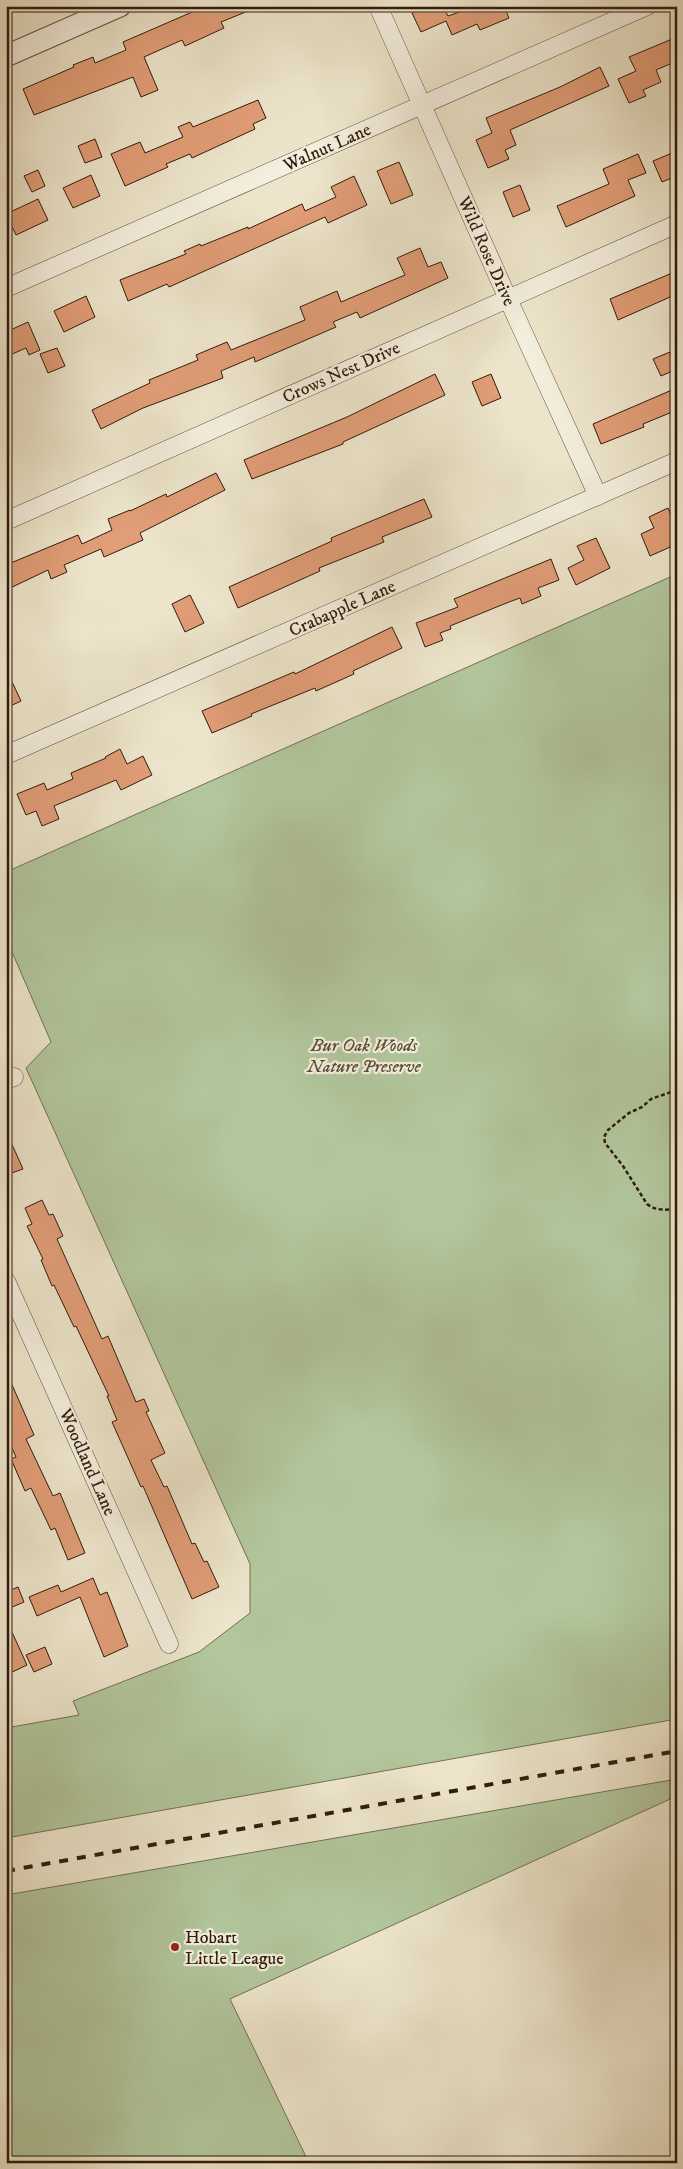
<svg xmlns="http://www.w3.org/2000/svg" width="683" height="2169" viewBox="0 0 683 2169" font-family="'IM FELL DW Pica',serif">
	<rect width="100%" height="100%" fill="#ede5cb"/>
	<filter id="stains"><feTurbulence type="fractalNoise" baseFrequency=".004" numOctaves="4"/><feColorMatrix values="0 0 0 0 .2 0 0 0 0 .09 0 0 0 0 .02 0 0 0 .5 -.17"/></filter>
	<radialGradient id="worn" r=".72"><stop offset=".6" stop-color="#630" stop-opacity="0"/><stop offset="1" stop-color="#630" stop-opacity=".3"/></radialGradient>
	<path fill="#b2c69c" stroke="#727054" d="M 677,574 L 677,1719 L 6,1838 L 6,1728 L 79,1715 L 73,1701 L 199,1652 L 250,1613 L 250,1564 L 26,1068 L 51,1042 L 6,938 L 6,872 Z
		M 677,1779 L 677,1796 L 230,1999 L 309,2163 L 6,2163 L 6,1895 Z"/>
	<path fill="#e19d77" stroke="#311b0c" d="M 206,6 L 258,7 L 221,22 L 224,28 L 185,46 L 182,40 L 144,57 L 158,90 L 141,97 L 133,77 L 34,115 L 23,89 L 74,67 L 73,65 L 93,57 L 95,63 L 126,50 L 123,42 Z
		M 426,6 L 443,6 L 448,16 L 477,6 L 504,6 L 509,18 L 480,30 L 477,24 L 452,35 L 446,21 L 421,32 L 412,13 Z
		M 677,37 L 677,61 L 656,70 L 661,82 L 643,90 L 646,96 L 629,103 L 618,79 L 636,71 L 629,57 Z
		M 600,67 L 609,86 L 510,130 L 516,145 L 505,150 L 509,159 L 488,168 L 476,140 L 492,133 L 486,118 L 560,87 Z
		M 258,100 L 266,118 L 253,124 L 255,129 L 192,158 L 190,154 L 166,164 L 168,167 L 125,186 L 111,154 L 140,142 L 145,153 L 183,137 L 178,127 L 190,122 L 193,127 Z
		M 95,139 L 102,157 L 85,163 L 78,146 Z
		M 677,151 L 677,176 L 662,182 L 653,161 Z
		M 638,154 L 646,173 L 628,180 L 635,196 L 566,227 L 557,206 L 609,184 L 603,169 Z
		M 399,162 L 413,195 L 391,204 L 377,171 Z
		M 38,170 L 45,186 L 32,192 L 24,176 Z
		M 91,175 L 100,196 L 73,208 L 63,188 Z
		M 354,176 L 367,205 L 328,223 L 325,217 L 169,287 L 167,284 L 128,301 L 120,280 L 186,254 L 184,251 L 200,244 L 201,246 L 248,227 L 248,229 L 302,204 L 305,211 L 336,197 L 331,187 Z
		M 520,185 L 530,210 L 513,217 L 503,192 Z
		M 38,199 L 48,220 L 16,235 L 6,214 Z
		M 420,248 L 428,267 L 441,262 L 448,278 L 360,318 L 357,312 L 333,322 L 336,327 L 255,362 L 254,357 L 221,371 L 223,378 L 143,408 L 101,429 L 92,410 L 150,383 L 149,380 L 198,360 L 196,355 L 227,342 L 231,350 L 305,320 L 300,307 L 316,300 L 337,291 L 341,302 L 405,275 L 397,258 Z
		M 677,271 L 677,294 L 618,320 L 610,299 Z
		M 86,296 L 95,317 L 64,332 L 54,311 Z
		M 28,322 L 40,350 L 29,355 L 26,348 L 10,355 L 6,345 L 6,332 Z
		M 57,348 L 65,366 L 48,373 L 40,354 Z
		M 670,352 L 677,369 L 661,376 L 653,359 Z
		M 435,374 L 445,395 L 343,442 L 343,444 L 252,479 L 244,460 L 347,417 Z
		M 491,374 L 501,398 L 482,406 L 472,382 Z
		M 672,390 L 677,402 L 677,410 L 643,424 L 644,427 L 601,444 L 593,424 Z
		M 216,473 L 225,490 L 140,533 L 143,540 L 104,557 L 101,549 L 64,565 L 67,572 L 51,579 L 48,570 L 6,590 L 6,565 L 78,535 L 82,544 L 112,530 L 108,519 L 130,510 L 130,511 L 166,494 L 167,497 Z
		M 424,499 L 432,517 L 382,537 L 384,542 L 319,568 L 320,571 L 238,608 L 229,587 L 332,541 L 331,538 Z
		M 668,508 L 677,528 L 677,544 L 650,556 L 641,534 L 654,528 L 649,517 Z
		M 596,538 L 610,568 L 576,585 L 568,568 L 584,560 L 577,546 Z
		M 551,559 L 559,580 L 538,588 L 541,596 L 522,604 L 520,598 L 509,602 L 450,626 L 451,629 L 440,633 L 443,640 L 425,647 L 416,623 L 458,607 L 454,599 Z
		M 190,595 L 204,623 L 185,632 L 172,604 Z
		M 392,627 L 402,648 L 353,671 L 354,674 L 316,691 L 315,688 L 251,714 L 252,716 L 212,733 L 202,711 L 294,672 L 295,674 Z
		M 6,669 L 21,701 L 6,708 Z
		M 120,749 L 127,764 L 143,756 L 152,775 L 121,790 L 116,780 L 54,806 L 59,819 L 42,826 L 36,811 L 26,815 L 17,794 L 44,783 L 47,790 L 73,779 L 71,773 L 106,758 L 105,757 Z
		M 6,1131 L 23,1169 L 6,1175 Z
		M 42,1200 L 49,1215 L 53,1214 L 63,1236 L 57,1239 L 102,1339 L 108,1336 L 136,1402 L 144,1399 L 149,1411 L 146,1412 L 165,1453 L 151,1460 L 164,1487 L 167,1486 L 192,1544 L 195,1543 L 204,1562 L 207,1561 L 219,1587 L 192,1599 L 143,1486 L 141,1487 L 112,1422 L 117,1420 L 107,1396 L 109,1396 L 76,1326 L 74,1327 L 54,1285 L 52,1286 L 41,1260 L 43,1259 L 27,1226 L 32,1224 L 25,1208 Z
		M 6,1371 L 34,1435 L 26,1439 L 53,1496 L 60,1493 L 85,1553 L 68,1560 L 55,1528 L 51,1530 L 31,1488 L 25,1491 L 11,1459 L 16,1457 L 6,1435 Z
		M 93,1578 L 100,1595 L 107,1592 L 128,1646 L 104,1657 L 80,1597 L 37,1616 L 29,1597 L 58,1585 L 61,1592 Z
		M 18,1587 L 24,1602 L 10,1608 L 6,1600 L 6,1592 Z
		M 6,1619 L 27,1665 L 6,1675 Z
		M 45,1647 L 52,1664 L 34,1672 L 26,1655 Z"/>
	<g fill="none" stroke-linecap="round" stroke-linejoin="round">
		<defs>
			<path id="minor" d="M 378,6 L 508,299 L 598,496
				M 6,288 L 647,6
				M 6,521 L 677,224
				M 6,755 L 677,461
				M 6,1080 L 14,1077
				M 6,1281 L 169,1644"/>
			<path id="tertiary" d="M 6,56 L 120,6"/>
		</defs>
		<use href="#minor" stroke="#604e3c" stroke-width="19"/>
		<use href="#tertiary" stroke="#604e3c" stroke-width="23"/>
		<path stroke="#311b0c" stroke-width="2.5" stroke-dasharray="4 2.5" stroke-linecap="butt" d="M 677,1090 L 651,1099 L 642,1107 L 629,1113 L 608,1130 L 604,1137 L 605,1143 L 623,1166 L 647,1204 C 656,1211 666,1210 677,1209"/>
		<use href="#minor" stroke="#f3eedd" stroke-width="18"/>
		<use href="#tertiary" stroke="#f3eedd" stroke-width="21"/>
		<path stroke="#311b0c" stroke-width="4" stroke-dasharray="9 9" stroke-linecap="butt" d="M 6,1871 L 677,1751"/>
	</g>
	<circle fill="#8f2418" stroke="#f3eedd" stroke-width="2" cx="175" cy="1947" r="5"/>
	<g text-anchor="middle" stroke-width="4.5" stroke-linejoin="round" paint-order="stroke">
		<g font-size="18" fill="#311b0c" stroke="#f3eedd">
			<text transform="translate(327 147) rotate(-24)" y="6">Walnut Lane</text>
			<text transform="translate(487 251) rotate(66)" y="6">Wild Rose Drive</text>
			<text transform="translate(341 372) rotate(-24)" y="6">Crows Nest Drive</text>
			<text transform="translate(342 608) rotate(-24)" y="6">Crabapple Lane</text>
			<text transform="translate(88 1462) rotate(66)" y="6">Woodland Lane</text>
		</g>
		<g font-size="18" font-style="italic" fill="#584e37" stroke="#f3eedd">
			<text x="364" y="1051">Bur Oak Woods<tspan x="364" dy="21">Nature Preserve</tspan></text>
		</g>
		<g font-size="18" fill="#311b0c" stroke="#f3eedd" text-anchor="start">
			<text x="185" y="1943">Hobart<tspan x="185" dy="21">Little League</tspan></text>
		</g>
	</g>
	<rect width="683" height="2169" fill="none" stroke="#ede5cb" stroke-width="25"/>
	<rect x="8" y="8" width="668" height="2154" fill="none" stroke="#311b0c" stroke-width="2.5"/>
	<rect x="12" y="12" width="658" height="2144" fill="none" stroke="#311b0c"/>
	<rect width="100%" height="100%" filter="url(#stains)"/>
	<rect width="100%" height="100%" fill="url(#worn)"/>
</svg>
